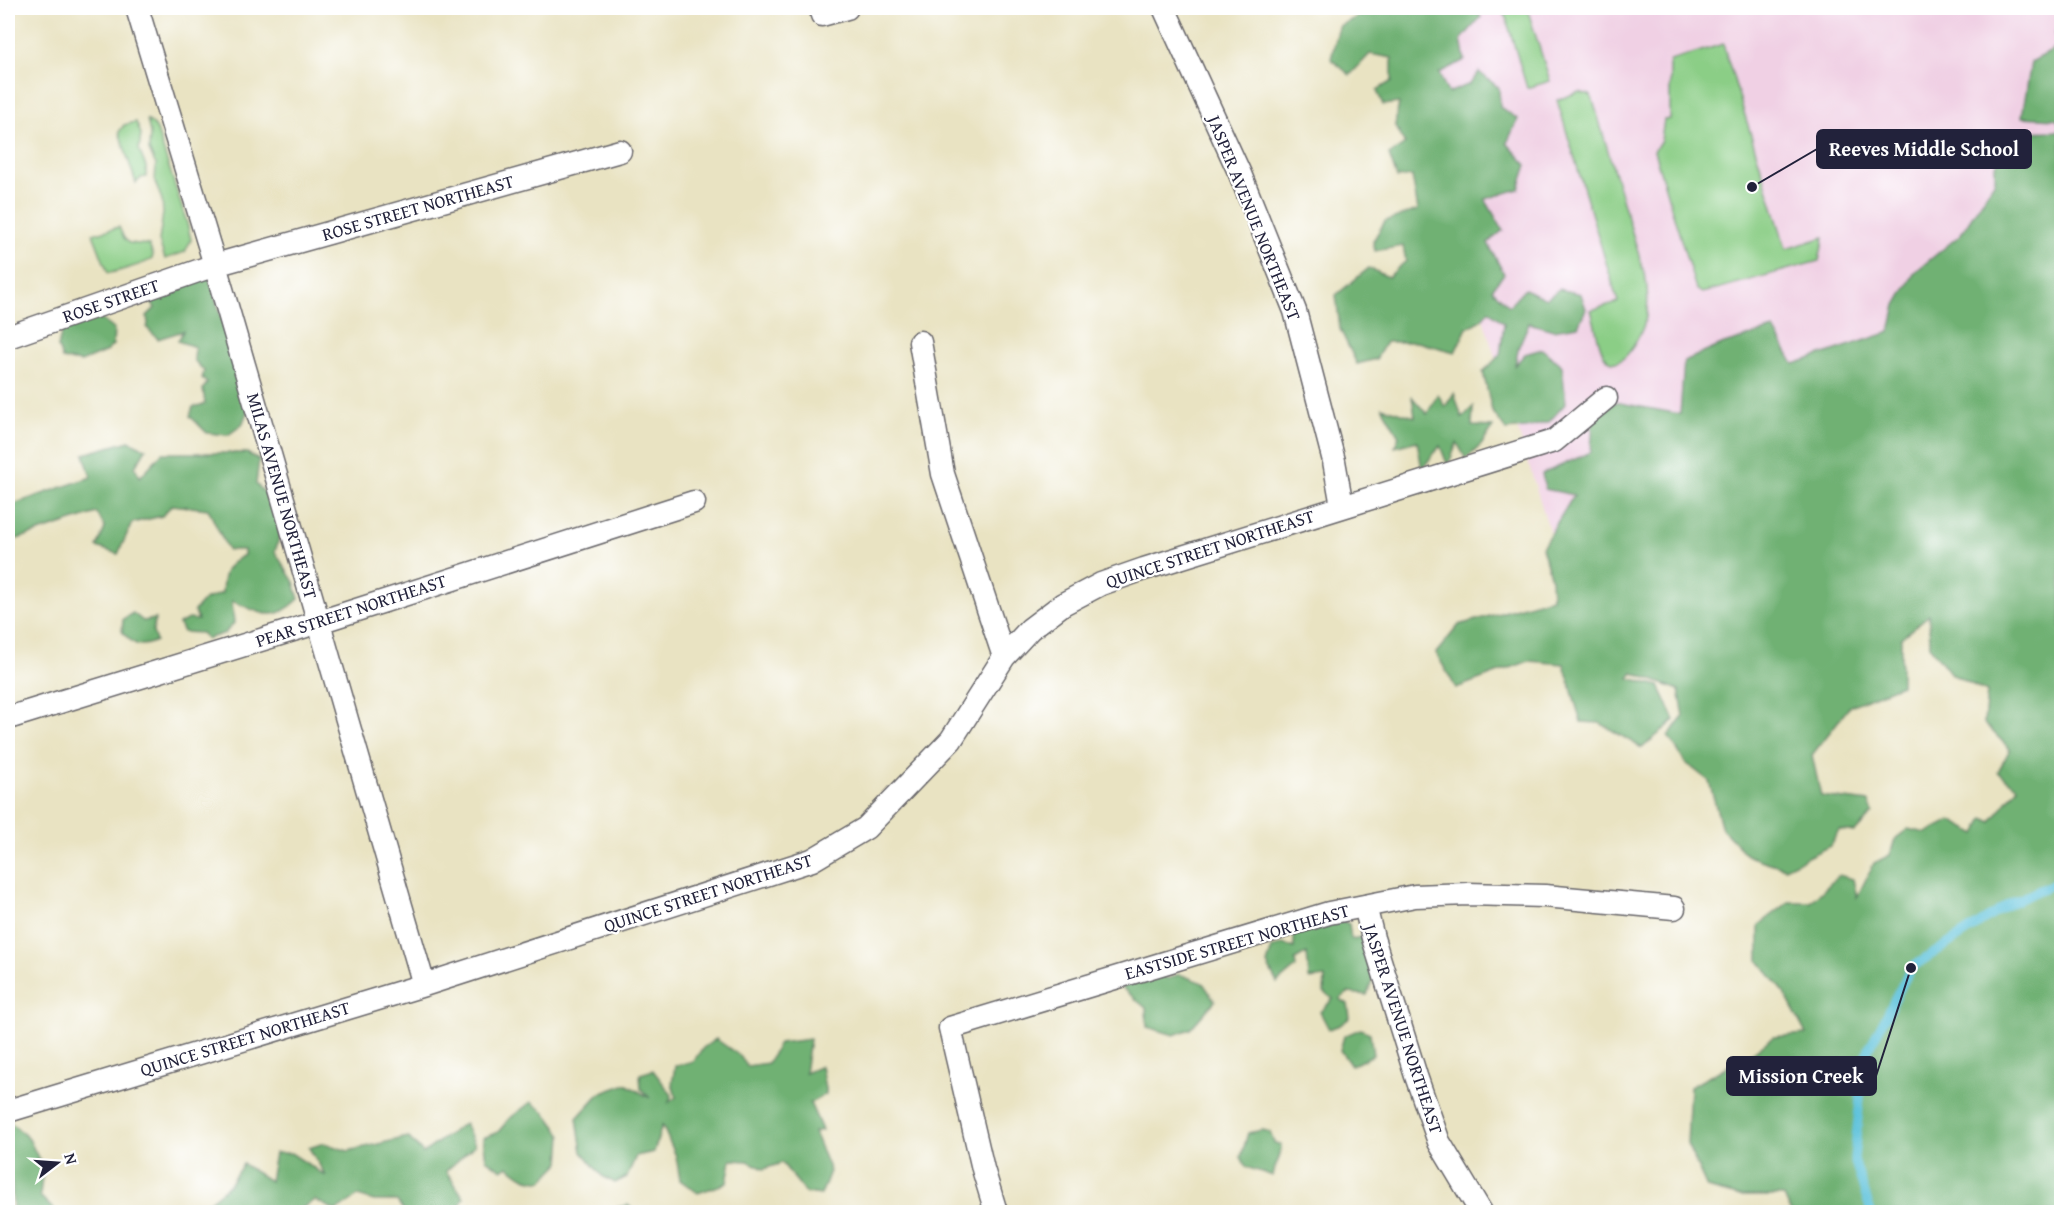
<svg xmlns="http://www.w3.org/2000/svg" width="2069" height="1220" viewBox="0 0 2069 1220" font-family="'Gentium Book Plus',serif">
	<rect width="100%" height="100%" fill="#fff"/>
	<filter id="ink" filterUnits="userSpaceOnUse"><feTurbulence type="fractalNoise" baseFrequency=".0167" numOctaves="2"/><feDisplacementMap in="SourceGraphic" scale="12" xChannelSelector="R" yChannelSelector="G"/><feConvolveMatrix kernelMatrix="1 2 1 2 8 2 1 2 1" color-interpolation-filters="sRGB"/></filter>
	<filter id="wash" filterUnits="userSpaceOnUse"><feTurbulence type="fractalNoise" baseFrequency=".008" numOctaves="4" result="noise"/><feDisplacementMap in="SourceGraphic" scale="24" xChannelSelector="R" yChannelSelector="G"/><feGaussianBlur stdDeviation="1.35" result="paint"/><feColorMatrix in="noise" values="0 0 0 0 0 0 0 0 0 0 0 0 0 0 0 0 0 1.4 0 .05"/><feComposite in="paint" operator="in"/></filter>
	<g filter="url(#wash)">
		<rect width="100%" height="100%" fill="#e9e3c2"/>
		<path fill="#f0d0e4" d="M 1386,8 L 2061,8 L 2061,367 L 1577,619 Z"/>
		<path fill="#8bce86" stroke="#567860" stroke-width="1.5" d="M 1503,8 L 1527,8 L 1550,81 L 1527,88 Z
			M 1723,44 L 1786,249 L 1824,237 L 1819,261 L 1702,293 L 1696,289 L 1654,151 L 1661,140 L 1664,120 L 1670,119 L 1670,61 Z
			M 1579,92 L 1590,95 L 1593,100 L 1646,279 C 1648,293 1649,308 1645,321 C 1642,333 1620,380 1604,355 C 1598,345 1595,323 1591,310 L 1618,302 L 1557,100 Z
			M 147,120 L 153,124 L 157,130 L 187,223 L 191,240 L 185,252 L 165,259 L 159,241 L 163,213 L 162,200 L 155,182 L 156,165 L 149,150 L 150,133 Z
			M 136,122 L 141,134 L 139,150 L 146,167 L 146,177 L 141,178 L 136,183 L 119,132 L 124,125 Z
			M 119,227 L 124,238 L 129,243 L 149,245 L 153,255 L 152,259 C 147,263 114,273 108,273 L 93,234 Z"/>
		<path fill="#70b173" stroke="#496a57" stroke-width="1.5" d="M 1362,8 L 1474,8 L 1481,17 L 1461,40 L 1465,60 L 1439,73 L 1448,93 L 1470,84 L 1479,72 L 1499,88 L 1500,107 L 1518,119 L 1507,143 L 1527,165 L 1519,189 L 1485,199 L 1503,230 L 1488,243 L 1504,274 L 1492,289 L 1509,306 L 1525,289 L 1546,299 L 1559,289 L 1581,294 L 1586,309 L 1578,326 L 1553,330 L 1529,323 L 1519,346 L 1515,365 L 1525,354 L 1542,349 L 1562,366 L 1566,403 L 1549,422 L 1526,428 L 1506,430 L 1492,411 L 1483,372 L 1500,355 L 1504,323 L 1489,311 L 1481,320 L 1467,328 L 1455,352 L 1417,342 L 1386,342 L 1376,359 L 1357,364 L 1340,329 L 1336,295 L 1369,268 L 1388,277 L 1406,261 L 1403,246 L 1375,251 L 1373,241 L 1385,221 L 1418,210 L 1412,176 L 1397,178 L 1389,155 L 1405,144 L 1395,125 L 1399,103 L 1383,105 L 1377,90 L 1392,81 L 1392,58 L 1370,54 L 1350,75 L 1331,59 L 1339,26 L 1363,14 Z
			M 2061,24 L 2061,125 L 2056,119 L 2022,117 L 2031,62 L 2059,47 L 2055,33 Z
			M 2061,129 L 2061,1212 L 1791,1212 L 1784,1196 L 1737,1196 L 1707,1188 L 1687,1144 L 1690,1087 L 1752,1053 L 1773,1037 L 1806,1034 L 1784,992 L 1759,961 L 1759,925 L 1789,902 L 1811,902 L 1839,875 L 1853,879 L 1857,897 L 1874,863 L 1890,855 L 1895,839 L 1908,829 L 1926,833 L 1951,820 L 1976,834 L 1984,818 L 1991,822 L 2018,787 L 1998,772 L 2010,749 L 1984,723 L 1987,692 L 1951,674 L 1930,647 L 1929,615 L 1901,638 L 1901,685 L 1850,706 L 1812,755 L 1821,796 L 1869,802 L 1873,813 L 1855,832 L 1839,830 L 1830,846 L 1785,868 L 1748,856 L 1722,829 L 1709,781 L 1686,763 L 1668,736 L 1684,716 L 1679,690 L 1633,673 L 1629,678 L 1659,686 L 1675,720 L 1642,748 L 1600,723 L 1581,722 L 1564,664 L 1529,661 L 1456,688 L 1436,653 L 1459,625 L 1552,598 L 1551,579 L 1542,547 L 1574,495 L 1545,489 L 1542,474 L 1591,452 L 1593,416 L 1615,402 L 1680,414 L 1684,361 L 1724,344 L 1774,329 L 1794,364 L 1890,332 L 1896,305 L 1915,272 L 1960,235 L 1995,181 L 1995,165 L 2019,132 L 2057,131 Z
			M 208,274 L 249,407 L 242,425 L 228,435 L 207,433 L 190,416 L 193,407 L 205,404 L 203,389 L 207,383 L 202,379 L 204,371 L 194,360 L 195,347 L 178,341 L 183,331 L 158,339 L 147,328 L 148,324 L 147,316 L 155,308 L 150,299 L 161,296 L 164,289 C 181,296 178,290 189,280 C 194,276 202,276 208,274 Z
			M 97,316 L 114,329 L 113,345 L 107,351 L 81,362 L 62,359 L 58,347 L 62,330 L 73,322 Z
			M 1454,393 L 1462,418 L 1473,407 L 1472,426 L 1493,427 L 1482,444 L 1466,459 L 1457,443 L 1448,466 L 1440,446 L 1422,469 L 1417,441 L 1395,447 L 1399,436 L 1382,407 L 1415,417 L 1412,397 L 1427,414 L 1438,394 L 1445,407 Z
			M 129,441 L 146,449 L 135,467 L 140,477 L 162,453 L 247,453 L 259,460 L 256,484 L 273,501 L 281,531 L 275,552 L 294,582 L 299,599 C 273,624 262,613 232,601 L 234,623 L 225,633 L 207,639 L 201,633 L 183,632 L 179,624 L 188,619 L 198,620 L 194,611 L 204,600 L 222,593 C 223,572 225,566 244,555 L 244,550 L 228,550 L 208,509 L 172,505 L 162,516 L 132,523 L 118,554 L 97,547 L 105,528 L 97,513 L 8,542 L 8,506 L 91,477 L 84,454 Z
			M 133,613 L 143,621 L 155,619 L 153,632 L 156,641 C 139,649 134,645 122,632 L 123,619 Z
			M 1317,908 L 1349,924 L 1351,939 L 1362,937 L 1375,973 L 1367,995 L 1348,993 L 1340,999 L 1348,1004 L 1350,1018 L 1340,1025 L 1329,1029 L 1320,1012 L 1333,999 L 1324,992 L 1325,977 L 1309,979 L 1307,953 L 1295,960 L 1296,967 L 1277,983 L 1267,964 L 1272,948 L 1283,944 L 1294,948 L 1294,934 Z
			M 1138,963 L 1168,979 L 1179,974 L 1203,983 L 1215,1001 L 1190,1029 L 1174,1035 L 1147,1027 L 1146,1008 L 1121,987 Z
			M 1360,1029 L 1370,1033 L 1373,1055 L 1351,1066 L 1340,1050 L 1344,1036 Z
			M 716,1039 L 740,1056 L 747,1066 L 768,1063 L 779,1043 L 810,1039 L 805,1073 L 821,1066 L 826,1094 L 810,1103 L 822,1130 L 814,1132 L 830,1171 L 821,1195 L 806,1193 L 782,1163 L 764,1169 L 748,1161 L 731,1160 L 727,1183 L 698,1193 L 680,1180 L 676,1156 L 662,1125 L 654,1152 L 636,1156 L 627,1177 L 615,1183 L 602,1176 L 582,1152 L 577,1118 L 599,1094 L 626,1084 L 650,1098 L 641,1089 L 640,1074 L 653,1070 L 672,1095 L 669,1102 L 676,1097 L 672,1084 L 675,1066 L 693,1061 L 703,1048 Z
			M 531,1102 L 545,1112 L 562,1135 L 560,1163 L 542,1181 C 526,1181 520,1176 508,1166 L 502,1170 L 486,1159 L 483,1138 L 498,1132 L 509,1119 Z
			M 8,1120 L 29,1139 L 43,1168 L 40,1196 L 56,1212 L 13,1212 L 12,1183 L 8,1180 Z
			M 465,1123 L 475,1145 L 446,1171 L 464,1198 L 456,1212 L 405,1212 L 397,1201 L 374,1201 L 358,1196 L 336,1211 L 315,1200 L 302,1208 L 303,1212 L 196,1212 L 228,1186 L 243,1164 L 270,1181 L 275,1153 L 291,1153 L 326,1176 L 309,1148 L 324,1143 L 348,1151 L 408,1137 L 423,1153 Z
			M 1263,1130 L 1270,1132 L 1274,1143 L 1281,1145 C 1281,1162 1275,1161 1273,1176 L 1246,1167 L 1241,1157 L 1248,1133 Z
			M 628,1205 L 635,1212 L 600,1212 L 601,1211 Z"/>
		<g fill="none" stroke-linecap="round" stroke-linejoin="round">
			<path stroke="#5cc1da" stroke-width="9" d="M 1871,1212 L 1854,1159 L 1864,1058 L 1911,968 L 2009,904 L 2062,880"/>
		</g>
	</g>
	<g filter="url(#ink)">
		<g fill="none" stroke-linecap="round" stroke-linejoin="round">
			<defs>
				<path id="street" d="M 137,8 L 215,265 L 424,985
					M 1164,8 L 1240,174 L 1295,311 L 1334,461 L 1342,506
					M 822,15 L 847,8
					M 8,337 L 215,265 L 620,151
					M 920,342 L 943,474 L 1004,657
					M 8,718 L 319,622 L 694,502
					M 1365,906 L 1373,938 L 1416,1076 L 1439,1142 L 1481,1212
					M 8,1111 L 424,985 L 812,860 L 866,828 L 951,740 L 1004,657 L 1030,629 L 1063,604 L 1101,584 L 1144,569 L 1554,441 L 1606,398
					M 996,1212 L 983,1169 L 950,1028 L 1329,913 L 1415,896 L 1468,894 L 1545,896 L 1674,908"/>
			</defs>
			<use href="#street" stroke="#68666a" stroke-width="25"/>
			<use href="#street" stroke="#fff" stroke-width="22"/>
		</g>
	</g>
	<g text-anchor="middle" stroke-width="4.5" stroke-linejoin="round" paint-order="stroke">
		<g font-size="18" fill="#22223b" stroke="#fff">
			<text transform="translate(418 208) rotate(-16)" y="6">ROSE STREET NORTHEAST</text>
			<text transform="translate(1254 218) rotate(68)" y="6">JASPER AVENUE NORTHEAST</text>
			<text transform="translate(111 301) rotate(-19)" y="6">ROSE STREET</text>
			<text transform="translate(282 496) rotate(74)" y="6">MILAS AVENUE NORTHEAST</text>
			<text transform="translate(1210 549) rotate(-18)" y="6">QUINCE STREET NORTHEAST</text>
			<text transform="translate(351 611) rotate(-18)" y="6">PEAR STREET NORTHEAST</text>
			<text transform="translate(708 893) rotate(-18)" y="6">QUINCE STREET NORTHEAST</text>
			<text transform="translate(1237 942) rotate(-16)" y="6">EASTSIDE STREET NORTHEAST</text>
			<text transform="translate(1403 1029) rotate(72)" y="6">JASPER AVENUE NORTHEAST</text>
			<text transform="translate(245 1039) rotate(-17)" y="6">QUINCE STREET NORTHEAST</text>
		</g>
	</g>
	<path fill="none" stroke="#22223b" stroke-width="2" d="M1752 187L1817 149M1911 968L1876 1076"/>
	<g fill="#22223b" stroke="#fff" stroke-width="2">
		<circle cx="1752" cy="187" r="6"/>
		<circle cx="1911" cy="968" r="6"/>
	</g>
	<g fill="#22223b" stroke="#22223b" stroke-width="2">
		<rect x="1817" y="130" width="214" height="38" rx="6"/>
		<rect x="1727" y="1057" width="149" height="38" rx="6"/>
	</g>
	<g font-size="20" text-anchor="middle" font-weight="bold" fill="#fff">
		<text x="1924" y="156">Reeves Middle School</text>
		<text x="1801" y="1083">Mission Creek</text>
	</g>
	<rect width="2069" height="1220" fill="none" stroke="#fff" stroke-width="30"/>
	<g transform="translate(57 1163) rotate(73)" stroke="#ffffff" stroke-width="4.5" paint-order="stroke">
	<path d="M0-4.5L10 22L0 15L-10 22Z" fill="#22223b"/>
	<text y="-9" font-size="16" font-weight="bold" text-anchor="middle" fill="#22223b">N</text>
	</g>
</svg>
